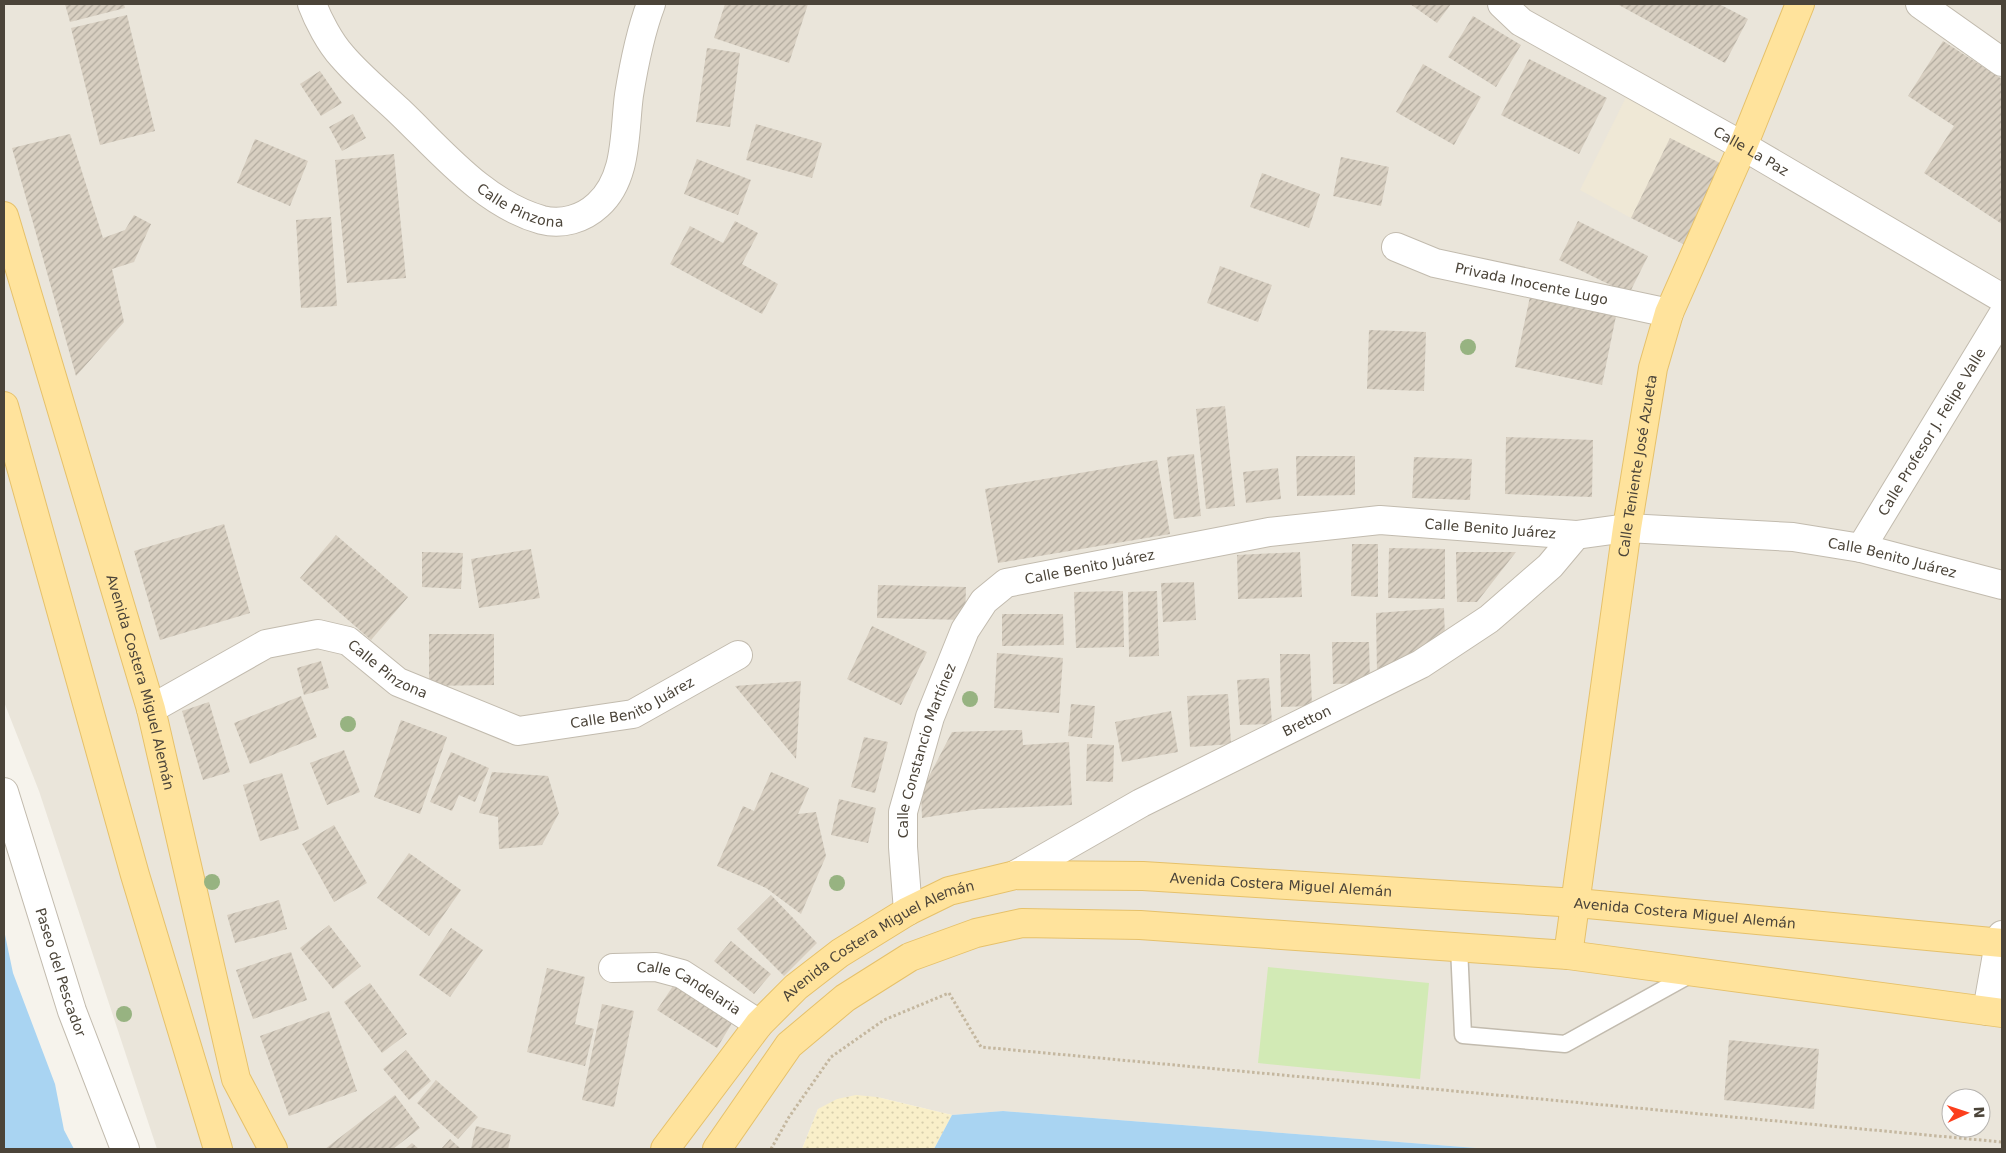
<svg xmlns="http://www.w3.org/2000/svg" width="2006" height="1153" viewBox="0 0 2006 1153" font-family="'DejaVu Sans',sans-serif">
	<defs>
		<pattern id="sand-dots" width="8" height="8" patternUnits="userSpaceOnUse" patternTransform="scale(1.25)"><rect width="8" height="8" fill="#f9efc9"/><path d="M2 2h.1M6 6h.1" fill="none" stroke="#d7cead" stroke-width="1.8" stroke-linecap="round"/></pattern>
		<pattern id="building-hatch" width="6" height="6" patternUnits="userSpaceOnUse" patternTransform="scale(1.25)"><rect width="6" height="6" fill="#d8cfc1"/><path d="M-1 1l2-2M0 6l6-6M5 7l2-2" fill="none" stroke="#b1aa9e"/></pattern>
	</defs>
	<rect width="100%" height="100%" fill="#f6f3ec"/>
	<path fill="#eae5da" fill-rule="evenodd" d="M 4,4 L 2002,4 L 2002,1149 L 1489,1149 L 1003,1111 L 952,1115 L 877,1097 L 818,1109 L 802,1149 L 157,1149 L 39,791 L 4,702 ZM 1951,1098 L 1981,1098 L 1981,1128 L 1951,1128 Z"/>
	<path fill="#efe8d6" d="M 1627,95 L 1735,150 L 1726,166 L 1631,218 L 1580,190 Z"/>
	<path fill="#d2eab5" d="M 1268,967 L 1429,983 L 1420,1079 L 1258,1063 Z"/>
	<path fill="url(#sand-dots)" d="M 856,1095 L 877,1097 L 952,1115 L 934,1149 L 802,1149 L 818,1109 L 837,1099 Z"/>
	<path fill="#a9d4f2" d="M 4,930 L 13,973 L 55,1084 L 64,1130 L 74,1149 L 4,1149 Z
		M 1003,1111 L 1489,1149 L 934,1149 L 952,1115 Z"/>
	<path fill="url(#building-hatch)" d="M 65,4 L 124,4 L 125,8 L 70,22 Z
		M 725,4 L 808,4 L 789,63 L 714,38 Z
		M 1410,4 L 1451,4 L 1437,23 Z
		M 1617,4 L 1719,4 L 1748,19 L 1725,63 Z
		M 127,15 L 155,131 L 100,145 L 71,28 Z
		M 1473,16 L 1521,45 L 1496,87 L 1448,57 Z
		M 1943,41 L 2002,79 L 2002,224 L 1924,173 L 1954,126 L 1908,96 Z
		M 707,48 L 740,53 L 730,127 L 696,122 Z
		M 1529,59 L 1607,98 L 1579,154 L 1501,115 Z
		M 1423,64 L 1481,97 L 1454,145 L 1396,112 Z
		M 320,71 L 342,103 L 321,116 L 300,84 Z
		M 353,114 L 366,138 L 342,151 L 329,127 Z
		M 756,124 L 822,143 L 812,178 L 746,160 Z
		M 70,134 L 103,238 L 125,230 L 134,215 L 151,224 L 134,262 L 112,269 L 124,322 L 76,376 L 12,148 Z
		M 1670,138 L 1726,166 L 1687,246 L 1631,218 Z
		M 255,139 L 308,161 L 290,206 L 237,183 Z
		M 394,154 L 406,278 L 347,283 L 335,160 Z
		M 1341,157 L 1389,167 L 1381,206 L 1333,196 Z
		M 697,159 L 751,180 L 738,215 L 684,194 Z
		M 1262,173 L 1320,194 L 1309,228 L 1250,207 Z
		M 331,217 L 337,306 L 301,308 L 296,220 Z
		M 735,221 L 758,233 L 742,264 L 778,284 L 762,314 L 670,264 L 690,226 L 723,243 Z
		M 1578,221 L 1648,256 L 1629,294 L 1559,260 Z
		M 1220,266 L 1272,285 L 1258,322 L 1207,303 Z
		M 1531,292 L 1617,311 L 1602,385 L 1515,367 Z
		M 1369,330 L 1426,332 L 1424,391 L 1367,389 Z
		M 1225,406 L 1235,506 L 1206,509 L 1196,409 Z
		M 1506,437 L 1593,440 L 1592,497 L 1505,494 Z
		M 1194,454 L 1201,516 L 1174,519 L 1167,457 Z
		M 1296,456 L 1355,456 L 1355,495 L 1297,496 Z
		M 1414,457 L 1472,459 L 1470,500 L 1412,498 Z
		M 1157,460 L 1170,534 L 998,563 L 985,489 Z
		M 1278,468 L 1281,499 L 1246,503 L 1243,472 Z
		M 224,524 L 250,613 L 160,640 L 134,551 Z
		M 336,535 L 408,597 L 371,640 L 300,578 Z
		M 1352,544 L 1378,544 L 1378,597 L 1351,596 Z
		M 1389,548 L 1445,549 L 1445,599 L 1388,598 Z
		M 531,549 L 540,598 L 479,608 L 471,559 Z
		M 422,552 L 463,553 L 461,589 L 422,587 Z
		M 1300,552 L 1302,597 L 1238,599 L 1237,555 Z
		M 1456,552 L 1516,552 L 1477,602 L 1457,602 Z
		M 1194,582 L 1196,620 L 1163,622 L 1161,583 Z
		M 878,585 L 966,587 L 965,620 L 877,618 Z
		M 1123,591 L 1124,647 L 1076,648 L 1074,592 Z
		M 1157,591 L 1159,656 L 1129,657 L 1128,592 Z
		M 1444,608 L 1445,637 L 1377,674 L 1376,613 Z
		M 1002,614 L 1063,614 L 1064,645 L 1002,646 Z
		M 872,626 L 927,652 L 901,705 L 847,679 Z
		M 429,634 L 494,634 L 494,685 L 429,686 Z
		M 1332,642 L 1369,642 L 1370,683 L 1333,684 Z
		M 997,653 L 1063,658 L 1059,713 L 994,708 Z
		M 1280,654 L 1310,654 L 1312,706 L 1281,707 Z
		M 321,661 L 329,688 L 304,695 L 297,668 Z
		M 1269,678 L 1272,724 L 1240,725 L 1237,680 Z
		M 801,681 L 796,759 L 735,686 Z
		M 1228,694 L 1231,744 L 1190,747 L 1187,696 Z
		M 301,696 L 317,737 L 250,764 L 234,723 Z
		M 209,702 L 230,772 L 203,780 L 182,711 Z
		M 1071,704 L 1095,706 L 1092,738 L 1068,736 Z
		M 1171,711 L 1178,752 L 1122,762 L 1115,722 Z
		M 401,720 L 447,737 L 420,814 L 374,797 Z
		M 1022,730 L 1023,745 L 1069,742 L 1072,805 L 979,809 L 922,818 L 921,792 L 952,732 Z
		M 864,737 L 888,742 L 875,793 L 851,787 Z
		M 1087,744 L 1114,745 L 1113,782 L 1086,781 Z
		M 344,750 L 360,792 L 327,805 L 310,763 Z
		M 451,752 L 489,768 L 475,802 L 459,795 L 452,811 L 430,802 Z
		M 492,772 L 548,776 L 559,813 L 542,845 L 499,849 L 498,817 L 479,813 Z
		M 771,772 L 809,788 L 798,814 L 816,812 L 826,856 L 801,914 L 766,888 L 717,866 L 743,806 L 754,811 Z
		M 282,773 L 299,829 L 260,841 L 243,785 Z
		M 839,799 L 876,808 L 868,843 L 831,835 Z
		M 334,825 L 367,883 L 334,902 L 302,844 Z
		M 409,853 L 461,890 L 429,936 L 377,898 Z
		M 771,895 L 817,943 L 784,976 L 737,929 Z
		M 279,900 L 287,929 L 235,943 L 227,915 Z
		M 329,925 L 361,966 L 333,989 L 300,948 Z
		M 451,928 L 483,950 L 450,997 L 419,975 Z
		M 731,941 L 771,974 L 754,994 L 714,961 Z
		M 291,952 L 307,1000 L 253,1019 L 236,970 Z
		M 547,968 L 585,977 L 575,1024 L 594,1029 L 585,1066 L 527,1052 Z
		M 370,983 L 407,1034 L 382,1053 L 344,1002 Z
		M 675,983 L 734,1020 L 717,1048 L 657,1010 Z
		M 602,1004 L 634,1011 L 614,1107 L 582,1100 Z
		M 329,1011 L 357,1091 L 289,1116 L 260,1036 Z
		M 1729,1040 L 1819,1049 L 1814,1109 L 1724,1100 Z
		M 406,1050 L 431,1081 L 409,1100 L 383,1069 Z
		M 436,1080 L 478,1117 L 458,1139 L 417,1103 Z
		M 395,1095 L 420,1128 L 393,1149 L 325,1149 Z
		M 476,1126 L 511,1135 L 508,1149 L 471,1149 Z
		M 450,1139 L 461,1149 L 441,1149 Z
		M 412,1143 L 419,1149 L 405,1149 Z"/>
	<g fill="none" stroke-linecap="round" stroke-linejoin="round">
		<defs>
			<path id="service" d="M 1459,947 L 1463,1035 L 1565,1044 L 1693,973"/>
			<g id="minor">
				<path id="s1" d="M 312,4 C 318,20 330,43 342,56 C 359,76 380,93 399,111 C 441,151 484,204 542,220 C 562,225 583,219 598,205 C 628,178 624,132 629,95 C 634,64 640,33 651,4"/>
				<path id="s2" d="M 1502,4 L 1521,22 L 1743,146 L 2002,298"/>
				<path d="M 1920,4 L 2002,62"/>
				<path id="s3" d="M 1396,247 L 1435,263 L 1669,313"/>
				<path id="s4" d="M 1861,548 L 2002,316"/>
				<path id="s5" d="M 151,709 L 266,644 L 318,634 L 348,641 L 398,682 L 518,731 L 633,714 L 738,655"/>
				<path id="s6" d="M 4,792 L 72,1011 L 125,1149"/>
				<path id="s7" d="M 1015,875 L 1141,803 L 1421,664 L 1489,619 L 1550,566 L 1576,535"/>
				<path id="s8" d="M 908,911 L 903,847 L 903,812 L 930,717 L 965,630 L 984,601 L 1006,583 L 1269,532 L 1380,520 L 1576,535 L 1627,528 L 1793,537 L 1861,548 L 2002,585"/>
				<path id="s9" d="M 613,968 L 656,967 L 682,974 L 759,1024"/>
				<path d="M 1987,1011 L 1999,943 L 2002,935"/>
			</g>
			<g id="primary">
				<path id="s10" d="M 4,216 L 151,709 L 236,1079 L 273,1149"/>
				<path d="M 4,406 L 135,875 L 218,1149"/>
				<path id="s11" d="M 1568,955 L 1627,528 L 1653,368 L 1669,313 L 1743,146 L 1800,4"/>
				<path id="s12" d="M 665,1149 L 759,1024 L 796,987 L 840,953 L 908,911 L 949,891 L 1015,875 L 1143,876 L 1577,903 L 2002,943"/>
				<path d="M 717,1149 L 789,1045 L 845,998 L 910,957 L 976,933 L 1022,923 L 1140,925 L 1568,955 L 2002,1013"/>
			</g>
		</defs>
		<use href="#service" stroke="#c2bbae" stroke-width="19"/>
		<use href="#minor" stroke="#c2bbae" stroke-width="30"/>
		<use href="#primary" stroke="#e6c16a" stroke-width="30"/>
		<path stroke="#c4b79f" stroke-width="3" stroke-dasharray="2.5 2.5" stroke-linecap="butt" d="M 771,1149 L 789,1117 L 831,1057 L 884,1020 L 949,993 L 981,1047 L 2002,1142"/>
		<use href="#service" stroke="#fff" stroke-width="16"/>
		<use href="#minor" stroke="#fff" stroke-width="28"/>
		<use href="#primary" stroke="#ffe39c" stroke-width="28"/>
	</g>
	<g fill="#97b381">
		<circle cx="1468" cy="347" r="8"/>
		<circle cx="970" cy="699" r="8"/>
		<circle cx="348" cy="724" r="8"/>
		<circle cx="212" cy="882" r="8"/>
		<circle cx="837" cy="883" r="8"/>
		<circle cx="124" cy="1014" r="8"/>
	</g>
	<g text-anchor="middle" stroke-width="4" stroke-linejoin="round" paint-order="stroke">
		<g font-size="14" fill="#4b4439" stroke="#fff">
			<text dy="5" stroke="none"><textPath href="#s2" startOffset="290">Calle La Paz</textPath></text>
			<text dy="5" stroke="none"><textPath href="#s1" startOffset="296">Calle Pinzona</textPath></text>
			<text dy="5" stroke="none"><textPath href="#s3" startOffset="141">Privada Inocente Lugo</textPath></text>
			<text dy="5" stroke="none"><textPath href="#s4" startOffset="136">Calle Profesor J. Felipe Valle</textPath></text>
			<text dy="5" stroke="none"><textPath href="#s11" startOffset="494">Calle Teniente José Azueta</textPath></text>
			<text dy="5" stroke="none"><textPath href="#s8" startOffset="845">Calle Benito Juárez</textPath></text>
			<text dy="5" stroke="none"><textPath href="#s8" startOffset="1250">Calle Benito Juárez</textPath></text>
			<text dy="5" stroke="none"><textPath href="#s8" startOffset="440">Calle Benito Juárez</textPath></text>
			<text dy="5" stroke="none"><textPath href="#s5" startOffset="265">Calle Pinzona</textPath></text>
			<text dy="5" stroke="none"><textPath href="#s10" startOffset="486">Avenida Costera Miguel Alemán</textPath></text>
			<text dy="5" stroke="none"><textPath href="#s5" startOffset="529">Calle Benito Juárez</textPath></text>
			<text dy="5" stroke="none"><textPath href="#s7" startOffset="330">Bretton</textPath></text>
			<text dy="5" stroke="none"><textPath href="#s8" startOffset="164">Calle Constancio Martínez</textPath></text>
			<text dy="5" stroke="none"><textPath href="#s12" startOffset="724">Avenida Costera Miguel Alemán</textPath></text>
			<text dy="5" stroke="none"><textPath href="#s12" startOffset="1129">Avenida Costera Miguel Alemán</textPath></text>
			<text dy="5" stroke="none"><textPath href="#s12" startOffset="304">Avenida Costera Miguel Alemán</textPath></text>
			<text dy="5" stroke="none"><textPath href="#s6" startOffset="189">Paseo del Pescador</textPath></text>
			<text dy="5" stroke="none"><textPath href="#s9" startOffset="81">Calle Candelaria</textPath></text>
		</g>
	</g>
	<rect width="2006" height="1153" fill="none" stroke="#4b4439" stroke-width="10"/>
	<g transform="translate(1966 1113) rotate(87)"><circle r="24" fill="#ffffff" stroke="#b7b4b0"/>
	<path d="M0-4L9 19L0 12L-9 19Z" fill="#fc3f1d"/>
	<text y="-8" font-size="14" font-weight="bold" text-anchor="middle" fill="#4b4439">N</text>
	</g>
</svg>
